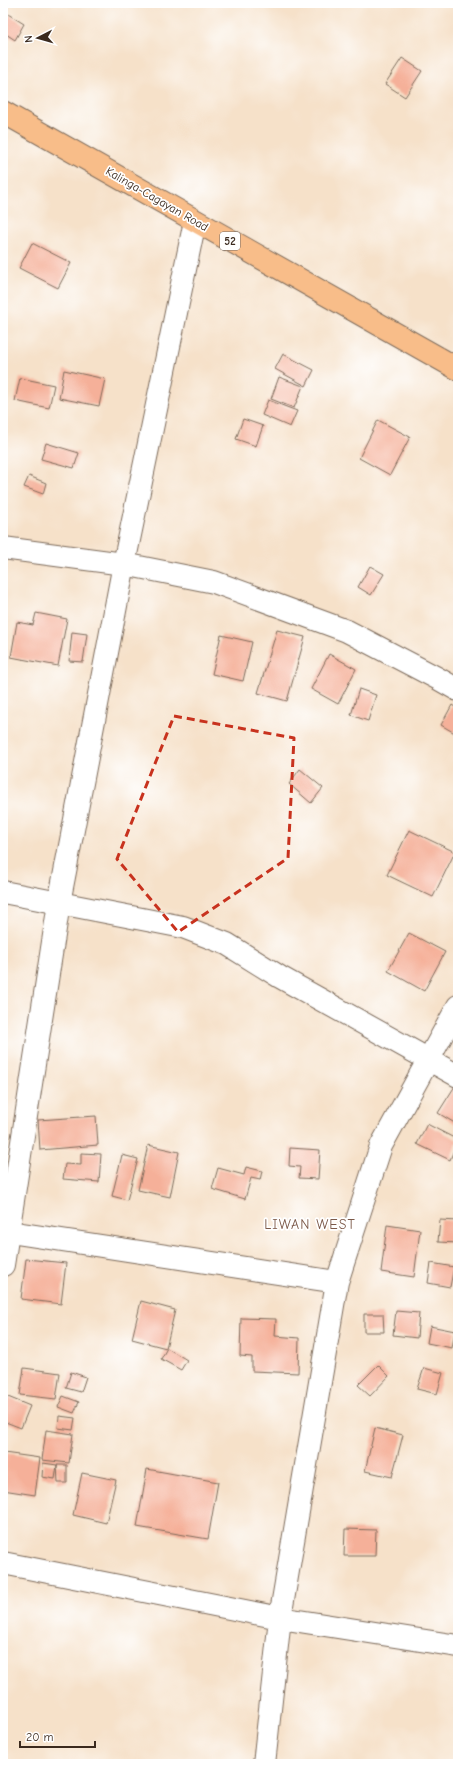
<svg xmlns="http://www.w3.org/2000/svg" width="461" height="1767" viewBox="0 0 461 1767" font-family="'Comic Neue',sans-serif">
	<rect width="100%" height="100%" fill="#fff"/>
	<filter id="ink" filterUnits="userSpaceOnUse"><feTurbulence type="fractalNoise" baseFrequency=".025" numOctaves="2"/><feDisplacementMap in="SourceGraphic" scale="8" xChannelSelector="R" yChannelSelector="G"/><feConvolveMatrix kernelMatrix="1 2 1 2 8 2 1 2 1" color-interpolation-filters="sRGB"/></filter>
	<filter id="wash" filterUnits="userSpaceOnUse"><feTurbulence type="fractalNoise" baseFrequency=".012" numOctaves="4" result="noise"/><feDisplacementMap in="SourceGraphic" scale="16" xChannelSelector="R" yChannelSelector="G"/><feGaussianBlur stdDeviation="0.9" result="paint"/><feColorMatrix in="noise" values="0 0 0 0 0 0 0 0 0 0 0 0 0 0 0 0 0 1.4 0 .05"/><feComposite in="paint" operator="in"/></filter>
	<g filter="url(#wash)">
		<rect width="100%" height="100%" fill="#f6e1c9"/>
		<g id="blocks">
			<path fill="#f5b099" d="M 3,11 L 24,24 L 15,40 L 3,32 Z
				M 402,58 L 422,71 L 405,97 L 385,84 Z
				M 32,243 L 71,263 L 58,288 L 19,268 Z
				M 283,354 L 314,370 L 306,386 L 275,369 Z
				M 64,370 L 105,379 L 99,406 L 59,398 Z
				M 279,377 L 303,386 L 294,408 L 271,399 Z
				M 20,378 L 54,385 L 49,408 L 15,401 Z
				M 268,400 L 297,411 L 290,427 L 262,415 Z
				M 243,419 L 263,426 L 256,446 L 236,439 Z
				M 378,420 L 410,437 L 390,475 L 359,458 Z
				M 46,443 L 79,453 L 74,468 L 41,459 Z
				M 29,476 L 46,483 L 43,494 L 24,487 Z
				M 370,566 L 384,574 L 371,595 L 358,587 Z
				M 36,613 L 67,619 L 58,666 L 11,657 L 17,622 L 33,625 Z
				M 277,630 L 305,637 L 287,701 L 258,693 Z
				M 72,632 L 87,634 L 83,662 L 69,661 Z
				M 221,635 L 252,642 L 243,681 L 212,674 Z
				M 329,654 L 356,669 L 338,704 L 311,689 Z
				M 359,689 L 376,695 L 368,721 L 351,715 Z
				M 452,705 L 458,709 L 458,735 L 441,725 Z
				M 300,769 L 323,788 L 311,803 L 289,784 Z
				M 409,830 L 455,852 L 433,897 L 387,875 Z
				M 409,933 L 445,952 L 424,991 L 388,971 Z
				M 455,1086 L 458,1088 L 458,1125 L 438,1113 Z
				M 96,1116 L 98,1145 L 40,1150 L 38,1120 Z
				M 427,1124 L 458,1140 L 450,1160 L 417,1144 Z
				M 148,1145 L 179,1152 L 170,1197 L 138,1190 Z
				M 290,1148 L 320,1150 L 318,1179 L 299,1178 L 300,1167 L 289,1166 Z
				M 81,1153 L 101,1154 L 99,1182 L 63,1179 L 65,1164 L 81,1165 Z
				M 122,1155 L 138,1159 L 127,1200 L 112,1196 Z
				M 246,1167 L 262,1171 L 260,1180 L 251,1178 L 245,1199 L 212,1189 L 218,1168 L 244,1175 Z
				M 440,1220 L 458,1221 L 458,1243 L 438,1242 Z
				M 387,1225 L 420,1230 L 414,1277 L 381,1272 Z
				M 26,1259 L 66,1263 L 61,1304 L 21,1299 Z
				M 431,1263 L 454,1267 L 450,1287 L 428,1283 Z
				M 141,1301 L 175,1310 L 166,1348 L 132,1339 Z
				M 396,1311 L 419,1313 L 417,1338 L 393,1335 Z
				M 364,1314 L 383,1314 L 384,1332 L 364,1332 Z
				M 241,1318 L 276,1319 L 275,1336 L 299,1338 L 298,1373 L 252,1371 L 252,1357 L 240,1356 Z
				M 430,1326 L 455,1331 L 452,1348 L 427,1343 Z
				M 167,1348 L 187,1360 L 181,1370 L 161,1359 Z
				M 378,1365 L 389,1376 L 370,1396 L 358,1385 Z
				M 24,1368 L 60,1373 L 56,1399 L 20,1395 Z
				M 424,1368 L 443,1373 L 437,1394 L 417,1389 Z
				M 71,1372 L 86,1377 L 81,1392 L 66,1388 Z
				M 3,1395 L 30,1406 L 21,1428 L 3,1421 Z
				M 63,1396 L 79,1402 L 74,1413 L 58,1407 Z
				M 59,1416 L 75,1418 L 73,1430 L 58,1428 Z
				M 375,1428 L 403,1435 L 392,1477 L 365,1471 Z
				M 46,1430 L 73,1434 L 69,1463 L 42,1460 Z
				M 4,1453 L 40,1458 L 35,1495 L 3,1490 Z
				M 43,1463 L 57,1465 L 55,1479 L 42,1477 Z
				M 57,1465 L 67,1465 L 67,1483 L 58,1483 Z
				M 147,1469 L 218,1482 L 208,1539 L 137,1527 Z
				M 82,1473 L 116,1480 L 106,1523 L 73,1515 Z
				M 3,1494 L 6,1494 L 4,1506 L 3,1506 Z
				M 345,1529 L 376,1530 L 375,1556 L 344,1556 Z"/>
		</g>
	</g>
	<g filter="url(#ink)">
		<use href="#blocks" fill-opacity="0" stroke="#7c6a5a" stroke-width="1"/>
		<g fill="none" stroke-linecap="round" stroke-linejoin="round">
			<defs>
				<path id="minor" d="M 3,548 L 124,564 L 214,582 L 347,631 L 437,678 L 458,690
					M 3,892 L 183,927 L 227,944 L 280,977 L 458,1076
					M 3,1231 L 337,1282
					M 3,1265 L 59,903 L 124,564 L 195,221
					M 3,1563 L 280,1618 L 458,1646
					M 264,1764 L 280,1618 L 337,1282 L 381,1146 L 458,1006"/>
				<path id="highway" d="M 3,112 L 458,369"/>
			</defs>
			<use href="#minor" stroke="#7c6a5a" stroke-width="24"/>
			<use href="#highway" stroke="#7c6a5a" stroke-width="24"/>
			<use href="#minor" stroke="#fff" stroke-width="22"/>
			<use href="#highway" stroke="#f8bd89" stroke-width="22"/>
		</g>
	</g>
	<path fill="none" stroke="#c8321e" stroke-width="3" stroke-dasharray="8 5" stroke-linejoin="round" d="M 174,716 L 294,738 L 288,858 L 178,932 L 117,859 Z"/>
	<g text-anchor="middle" stroke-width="3.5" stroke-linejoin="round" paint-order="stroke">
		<rect fill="#fff" stroke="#766a62" stroke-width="1" x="220" y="232" width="20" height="18" rx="3"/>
		<g font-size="11" font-weight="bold" fill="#3b2a1e">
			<text x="230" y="245">52</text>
		</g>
		<g font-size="12" fill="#3b2a1e" stroke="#fff">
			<text transform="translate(157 199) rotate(30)" y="4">Kalinga-Cagayan Road</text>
		</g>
		<g font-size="14" letter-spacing="1" fill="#7c5949" stroke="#fff">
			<text x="310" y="1229">LIWAN WEST</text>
		</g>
	</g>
	<rect width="461" height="1767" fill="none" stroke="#fff" stroke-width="16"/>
	<g transform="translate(38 38) rotate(264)" stroke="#ffffff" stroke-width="3" paint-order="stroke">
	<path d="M0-3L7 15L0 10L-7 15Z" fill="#3b2a1e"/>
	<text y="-6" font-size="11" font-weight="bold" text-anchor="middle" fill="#3b2a1e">N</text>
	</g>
	<path d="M20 1741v6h75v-6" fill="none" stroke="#3b2a1e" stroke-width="2"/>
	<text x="26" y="1741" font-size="12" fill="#3b2a1e" stroke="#ffffff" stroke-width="3" paint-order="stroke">20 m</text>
</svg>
